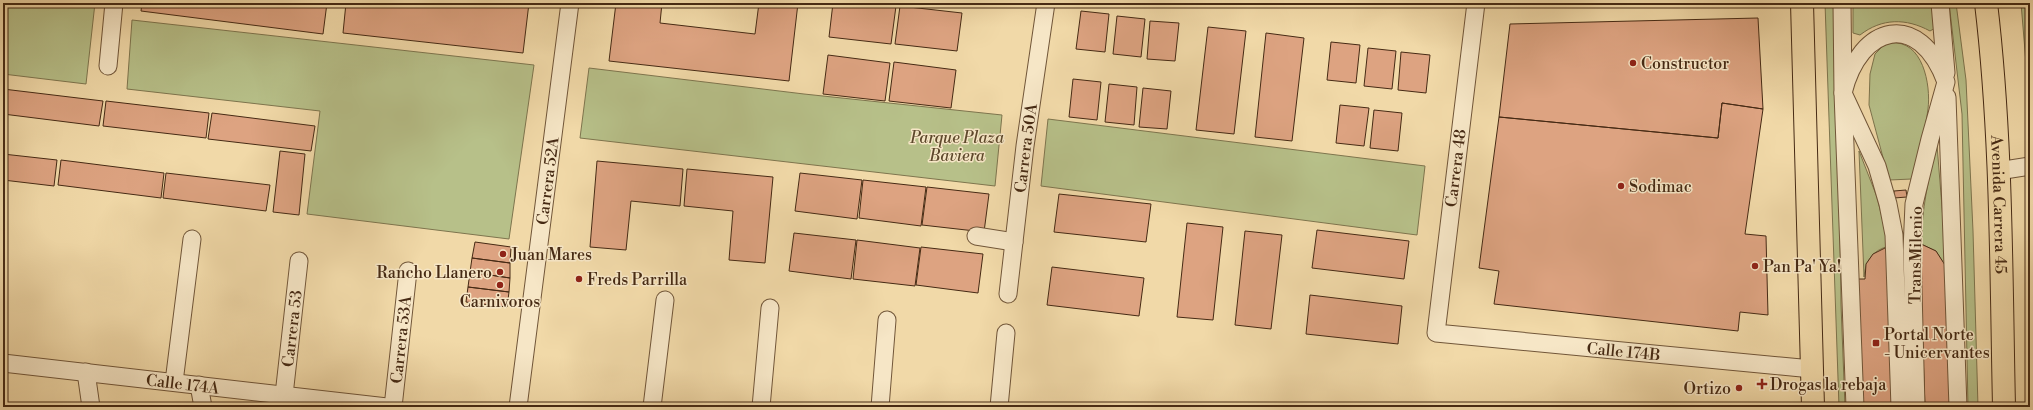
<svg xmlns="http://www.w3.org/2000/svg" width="2033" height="410" viewBox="0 0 2033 410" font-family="'Libre Bodoni',serif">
	<rect width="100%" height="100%" fill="#f1d9a8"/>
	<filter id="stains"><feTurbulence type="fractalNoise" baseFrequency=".005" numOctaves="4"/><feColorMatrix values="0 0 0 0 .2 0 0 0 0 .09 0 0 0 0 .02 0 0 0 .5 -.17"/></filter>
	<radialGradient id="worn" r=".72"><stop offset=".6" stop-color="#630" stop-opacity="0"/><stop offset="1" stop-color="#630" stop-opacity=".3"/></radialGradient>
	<path fill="#b7c089" stroke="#7e754e" d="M 3,3 L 95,3 L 86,84 L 3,74 Z
		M 1825,3 L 1837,3 L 1841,305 L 1845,407 L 1839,407 Z
		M 1853,3 L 1933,3 L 1937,27 L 1930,31 C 1906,18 1882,18 1860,35 L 1853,33 Z
		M 1949,3 L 1956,3 L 1966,80 L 1973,231 L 1978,407 L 1968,407 L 1962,114 Z
		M 2021,3 L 2030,3 L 2030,111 Z
		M 132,20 L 534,65 L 509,239 L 307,214 L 320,111 L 127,89 Z
		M 1890,43 C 1923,39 1931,85 1928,109 C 1925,133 1918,156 1912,179 L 1889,180 L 1869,105 L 1870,74 L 1875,54 L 1883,46 Z
		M 589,68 L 804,94 L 1002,115 L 995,186 L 580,138 Z
		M 1048,119 L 1425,166 L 1417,235 L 1041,186 Z
		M 1937,145 L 1947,269 L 1936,251 L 1921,244 C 1922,210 1928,178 1937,145 Z
		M 1859,151 L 1877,197 L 1889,246 C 1873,250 1865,261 1864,277 Z"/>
	<path fill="#dda381" stroke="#462a14" d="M 142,3 L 327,3 L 323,34 L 141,11 Z
		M 346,3 L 467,3 L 489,5 L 489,3 L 529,3 L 523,53 L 343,33 Z
		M 616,3 L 662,3 L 660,23 L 755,34 L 759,3 L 798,3 L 789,81 L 609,61 Z
		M 833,3 L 871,3 L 896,6 L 891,44 L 829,37 Z
		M 900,6 L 962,13 L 957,51 L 895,44 Z
		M 1081,11 L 1109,14 L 1105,52 L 1076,49 Z
		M 1117,16 L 1145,19 L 1141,57 L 1113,54 Z
		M 1758,18 L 1763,109 L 1722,103 L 1718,138 L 1499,117 L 1510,24 Z
		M 1150,21 L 1179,23 L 1175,61 L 1147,59 Z
		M 1208,27 L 1246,31 L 1234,134 L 1196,130 Z
		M 1266,33 L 1304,38 L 1292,141 L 1255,137 Z
		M 1331,42 L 1360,45 L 1356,83 L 1327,80 Z
		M 1368,48 L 1396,51 L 1392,89 L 1364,86 Z
		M 1401,52 L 1430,55 L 1426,93 L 1398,90 Z
		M 828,55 L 890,63 L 885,101 L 823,94 Z
		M 894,62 L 956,70 L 951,108 L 889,101 Z
		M 1073,79 L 1101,82 L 1097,120 L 1069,117 Z
		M 1109,84 L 1137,87 L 1134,125 L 1105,122 Z
		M 1143,88 L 1171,91 L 1167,129 L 1139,127 Z
		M 3,89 L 103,101 L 99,126 L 3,114 Z
		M 106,101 L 209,113 L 206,138 L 103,126 Z
		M 1722,103 L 1763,109 L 1745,234 L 1766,236 L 1768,315 L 1740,312 L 1738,331 L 1494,304 L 1499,271 L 1479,268 L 1499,117 L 1718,138 Z
		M 1340,105 L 1369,108 L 1364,146 L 1336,143 Z
		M 1374,110 L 1402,113 L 1398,151 L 1370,148 Z
		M 212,113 L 315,126 L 311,151 L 208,139 Z
		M 280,151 L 305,154 L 299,215 L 273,212 Z
		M 3,154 L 57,160 L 54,186 L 3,180 Z
		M 61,160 L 164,173 L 161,198 L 58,185 Z
		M 597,161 L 683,169 L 680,206 L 631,201 L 626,250 L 590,247 Z
		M 687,169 L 773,177 L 765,263 L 729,260 L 733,211 L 684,206 Z
		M 166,173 L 270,185 L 266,211 L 163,198 Z
		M 800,173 L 862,180 L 857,219 L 795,211 Z
		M 863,180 L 926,187 L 921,226 L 859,218 Z
		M 927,187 L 989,194 L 984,232 L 922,225 Z
		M 1906,190 L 1907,197 L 1894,198 L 1894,191 Z
		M 1059,194 L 1151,204 L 1146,242 L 1054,232 Z
		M 1187,223 L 1223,227 L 1213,320 L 1177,317 Z
		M 1317,230 L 1409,241 L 1404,279 L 1312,268 Z
		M 1245,231 L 1282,235 L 1271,329 L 1235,325 Z
		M 794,233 L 856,240 L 851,279 L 789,271 Z
		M 857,240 L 920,248 L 915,286 L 853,279 Z
		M 475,242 L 511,247 L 510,263 L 472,258 Z
		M 1921,244 L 1936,251 L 1945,265 L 1952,407 L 1925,407 L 1920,273 Z
		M 1889,246 L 1894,407 L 1863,407 L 1858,279 L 1865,279 L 1866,264 L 1873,254 Z
		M 921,247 L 983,254 L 978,293 L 916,285 Z
		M 472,258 L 510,263 L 510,278 L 470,272 Z
		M 1052,267 L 1144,278 L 1139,316 L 1047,305 Z
		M 470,272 L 510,278 L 509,292 L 468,287 Z
		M 468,287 L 509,292 L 507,307 L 466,302 Z
		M 1310,295 L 1402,306 L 1398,344 L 1306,334 Z"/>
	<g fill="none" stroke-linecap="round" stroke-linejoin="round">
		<defs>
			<g id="minor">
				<path id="s1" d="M 1476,3 L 1436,333 L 1812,369"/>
				<path d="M 1842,3 L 1843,93 L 1855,407"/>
				<path d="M 1940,3 L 1946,73"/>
				<path d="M 108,66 L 114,3"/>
				<path d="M 1947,97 L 1958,407"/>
				<path d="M 1998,171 L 2030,166"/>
				<path d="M 976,236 L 1014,242"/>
				<path id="s2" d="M 1008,294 L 1025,146 L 1046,3"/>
				<path id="s3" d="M 3,363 L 387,407"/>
				<path d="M 86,372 L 91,407"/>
				<path d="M 174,382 L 192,239"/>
				<path d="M 199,385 L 203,407"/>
				<path id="s4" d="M 284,395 L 299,261"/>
				<path id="s5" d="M 393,407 L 408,271"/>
				<path id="s6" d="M 518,407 L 570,3"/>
				<path d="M 652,407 L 665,300"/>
				<path d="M 761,407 L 770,308"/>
				<path d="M 880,407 L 887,320"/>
				<path d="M 999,407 L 1006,333"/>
				<path d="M 1900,407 L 1894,235 L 1888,204 L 1877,166 L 1843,93 C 1860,24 1919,9 1946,82 L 1930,139 L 1914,204 L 1912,250 L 1916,407"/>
			</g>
			<g id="highway">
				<path d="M 1802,3 L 1813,407"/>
				<path id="s7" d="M 1986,3 C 2002,137 2001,272 2004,407"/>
			</g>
		</defs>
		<use href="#minor" stroke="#715639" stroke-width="19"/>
		<use href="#highway" stroke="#462a14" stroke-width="24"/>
		<use href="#minor" stroke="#f6e6c6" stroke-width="17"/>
		<use href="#highway" stroke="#f1d9a8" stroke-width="22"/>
	</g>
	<g fill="#8f2418" stroke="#f6e6c6" stroke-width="1.5">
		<circle cx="1633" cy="63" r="4"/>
		<circle cx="1621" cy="186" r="4"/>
		<circle cx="503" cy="254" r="4"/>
		<circle cx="1755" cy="266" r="4"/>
		<circle cx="500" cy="272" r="4"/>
		<circle cx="579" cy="279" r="4"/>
		<circle cx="500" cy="285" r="4"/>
		<rect x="1872" y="339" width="8" height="8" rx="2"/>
		<path d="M1760 378h4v4h4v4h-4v4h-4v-4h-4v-4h4z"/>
		<circle cx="1739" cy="388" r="4"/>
	</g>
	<g text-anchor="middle" stroke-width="3" stroke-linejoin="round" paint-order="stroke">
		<g font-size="16" fill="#462a14" stroke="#f6e6c6" text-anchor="start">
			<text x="1641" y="69">Constructor</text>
			<text x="1629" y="192">Sodimac</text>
			<text x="511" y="260">Juan Mares</text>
			<text x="1763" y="272">Pan Pa' Ya!</text>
			<text x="492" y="278" text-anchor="end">Rancho Llanero</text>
			<text x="587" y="285">Freds Parrilla</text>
			<text x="500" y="307" text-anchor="middle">Carnivoros</text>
			<text x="1884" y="340">Portal Norte<tspan x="1884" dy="18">- Unicervantes</tspan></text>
			<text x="1770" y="390">Drogas la rebaja</text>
			<text x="1731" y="394" text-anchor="end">Ortizo</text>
		</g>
		<g font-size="16" font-style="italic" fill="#5d482b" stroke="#f6e6c6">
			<text x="957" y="143">Parque Plaza<tspan x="957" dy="18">Baviera</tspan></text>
		</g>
		<g font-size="16" fill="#462a14" stroke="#f6e6c6">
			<text dy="6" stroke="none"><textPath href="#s2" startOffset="147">Carrera 50A</textPath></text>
			<text transform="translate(1455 168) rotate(-83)" y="6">Carrera 48</text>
			<text dy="6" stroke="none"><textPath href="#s6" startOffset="228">Carrera 52A</textPath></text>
			<text dy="6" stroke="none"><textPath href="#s7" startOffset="202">Avenida Carrera 45</textPath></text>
			<text transform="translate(1915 255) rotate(-89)" y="6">TransMilenio</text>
			<text dy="6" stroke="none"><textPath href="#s4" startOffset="67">Carrera 53</textPath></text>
			<text dy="6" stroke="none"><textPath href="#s5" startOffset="68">Carrera 53A</textPath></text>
			<text dy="6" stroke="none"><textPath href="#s1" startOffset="521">Calle 174B</textPath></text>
			<text dy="6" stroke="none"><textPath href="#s3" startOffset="181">Calle 174A</textPath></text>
		</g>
	</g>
	<rect width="2033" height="410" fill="none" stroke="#f1d9a8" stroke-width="16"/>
	<rect x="4" y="4" width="2025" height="402" fill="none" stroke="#462a14" stroke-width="2"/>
	<rect x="8" y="8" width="2017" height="394" fill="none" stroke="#462a14"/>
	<rect width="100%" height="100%" filter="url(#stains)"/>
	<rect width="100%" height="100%" fill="url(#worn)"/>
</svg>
